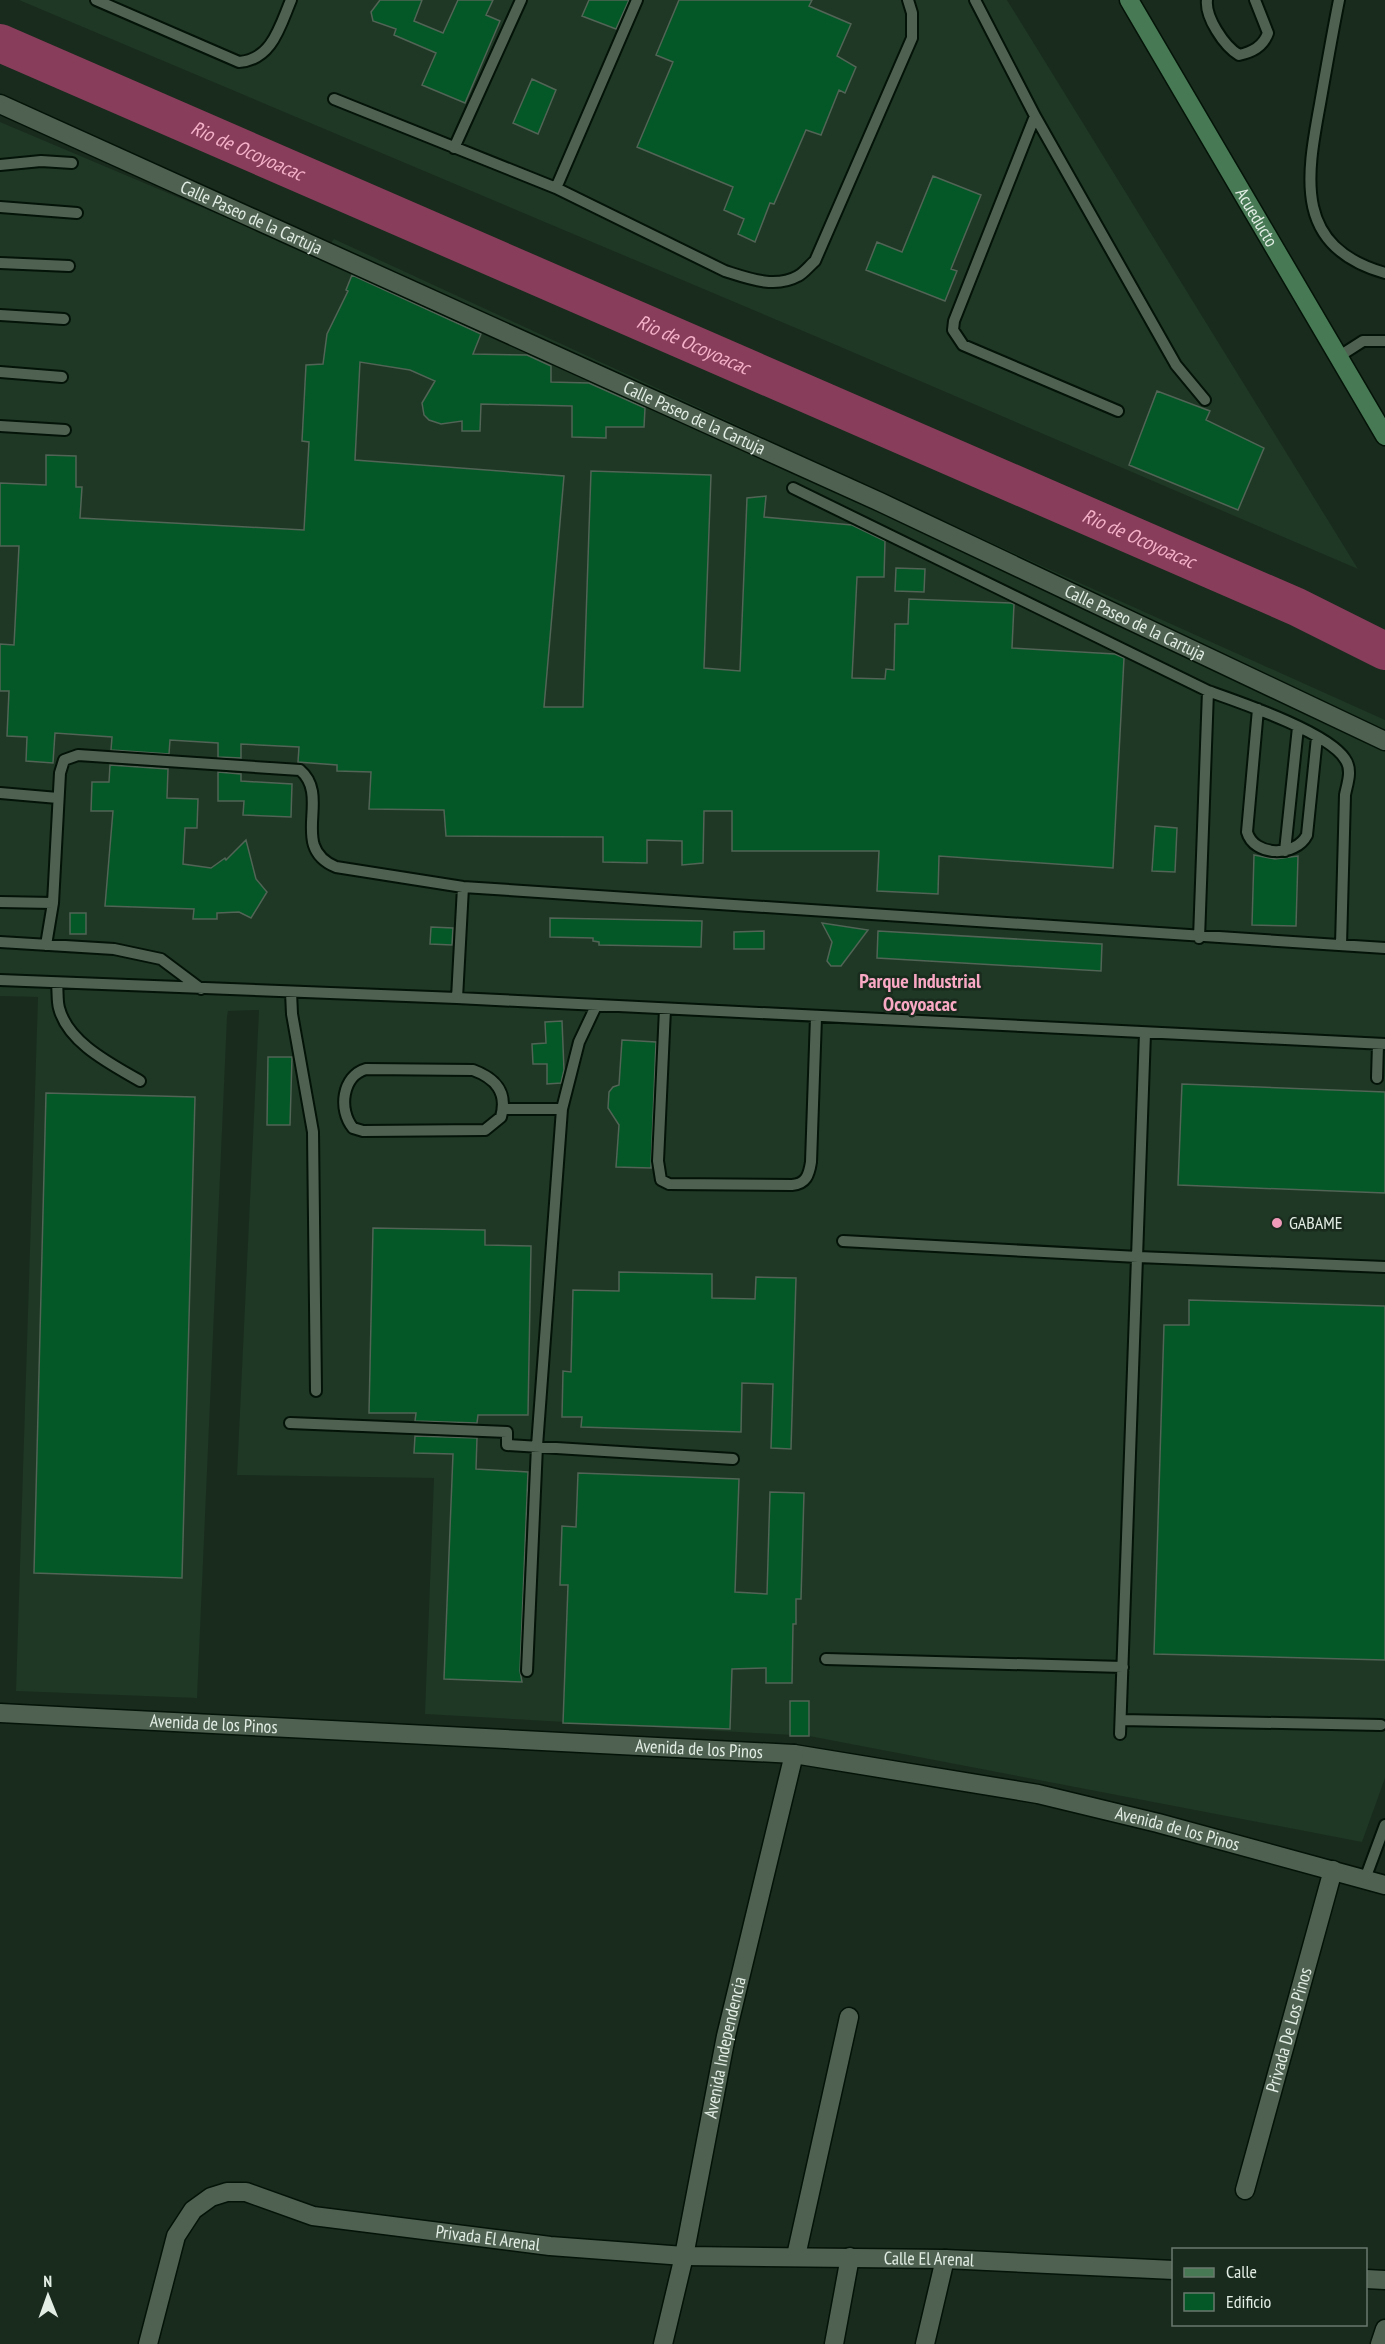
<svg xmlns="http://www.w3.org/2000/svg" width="1385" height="2344" viewBox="0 0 1385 2344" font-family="'PT Sans Narrow',sans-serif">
	<rect width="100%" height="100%" fill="#192b1d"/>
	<path fill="#1f3725" d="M 19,0 L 1007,0 L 1358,569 L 829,342 Z
		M 0,122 L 319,257 L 334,239 L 1042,566 L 1385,720 L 1385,1778 L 1362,1842 L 809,1736 L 425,1714 L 434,1478 L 237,1475 L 259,1010 L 228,1011 L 227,1017 L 197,1698 L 16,1691 L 38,997 L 0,996 Z"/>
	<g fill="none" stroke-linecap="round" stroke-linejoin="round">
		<path stroke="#883d5b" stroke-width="38" id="s1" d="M 0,43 L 1297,607 L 1385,651"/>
	</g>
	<path fill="#045827" stroke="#516455" stroke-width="1.5" d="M 380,0 L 422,0 L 414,21 L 443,33 L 458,0 L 493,0 L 486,15 L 500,21 L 465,103 L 422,85 L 436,53 L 394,35 L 396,29 L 373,21 L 371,12 Z
		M 589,0 L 629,0 L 616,29 L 582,16 Z
		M 679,0 L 812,0 L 809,6 L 851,24 L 837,56 L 856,67 L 845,93 L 839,90 L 821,135 L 806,130 L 774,204 L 770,203 L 755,242 L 738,234 L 744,219 L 724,210 L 733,187 L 637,147 L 673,62 L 656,55 Z
		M 532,79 L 556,90 L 538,134 L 513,123 Z
		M 933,176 L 981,195 L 951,269 L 957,271 L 945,301 L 866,270 L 877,242 L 902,252 Z
		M 352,275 L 481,334 L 473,354 L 527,355 L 551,366 L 551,382 L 589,383 L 645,408 L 644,427 L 606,427 L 606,438 L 572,437 L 572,406 L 481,404 L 480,431 L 462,431 L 462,421 L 441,424 L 429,420 L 424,415 L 422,403 L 435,381 L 410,370 L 360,362 L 355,460 L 564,476 L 544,707 L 583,707 L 591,471 L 711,475 L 704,668 L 740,671 L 747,498 L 766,496 L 764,517 L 852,525 L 885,541 L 884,577 L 857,577 L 852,678 L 885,679 L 886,669 L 894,670 L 895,624 L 908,624 L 909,599 L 1011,603 L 1014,604 L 1012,648 L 1115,654 L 1124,658 L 1113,868 L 939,856 L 938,894 L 877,891 L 879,851 L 732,851 L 732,811 L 704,811 L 703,863 L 682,865 L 682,841 L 647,840 L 647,863 L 603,862 L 603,837 L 446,836 L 444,810 L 369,809 L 371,772 L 337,771 L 337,765 L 298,762 L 299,747 L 241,744 L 241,758 L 218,757 L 218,743 L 170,740 L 169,754 L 111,750 L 112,737 L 55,733 L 53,763 L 26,761 L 27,737 L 7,736 L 9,691 L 0,691 L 0,644 L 14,645 L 19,546 L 0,546 L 0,483 L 46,485 L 46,455 L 76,456 L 76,487 L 82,487 L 80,518 L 304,530 L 309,442 L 302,441 L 306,365 L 323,364 L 327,334 L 348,291 L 346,290 Z
		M 1157,391 L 1210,411 L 1206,420 L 1264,448 L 1238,510 L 1129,465 Z
		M 896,568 L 925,569 L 924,592 L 895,591 Z
		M 110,765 L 168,769 L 167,798 L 198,799 L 197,828 L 185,828 L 183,864 L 211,868 L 225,858 L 226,860 L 246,840 L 256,879 L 267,892 L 251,918 L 239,912 L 217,913 L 217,919 L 193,919 L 194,909 L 105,906 L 113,811 L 91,811 L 92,782 L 109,782 Z
		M 218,772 L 241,774 L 241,781 L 292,784 L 291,817 L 243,815 L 244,801 L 218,801 Z
		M 1155,826 L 1177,828 L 1175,872 L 1152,871 Z
		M 1254,855 L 1275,859 L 1298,856 L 1296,926 L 1252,925 Z
		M 70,913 L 86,913 L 86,934 L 70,934 Z
		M 550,918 L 702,921 L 701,947 L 599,945 L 599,942 L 593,941 L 593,938 L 550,937 Z
		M 822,923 L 868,930 L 841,966 L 831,966 L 827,961 L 832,942 Z
		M 431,927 L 453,928 L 452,945 L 430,944 Z
		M 764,931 L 764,949 L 734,949 L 734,932 Z
		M 878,931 L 1102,944 L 1101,971 L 877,958 Z
		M 562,1021 L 564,1070 L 561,1083 L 547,1084 L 547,1064 L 533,1064 L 532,1044 L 546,1043 L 545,1022 Z
		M 622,1040 L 656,1042 L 651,1168 L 616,1167 L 619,1125 L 608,1108 L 609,1092 L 613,1087 L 619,1085 Z
		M 268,1057 L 292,1057 L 290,1125 L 267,1125 Z
		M 1182,1084 L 1385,1092 L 1385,1193 L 1178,1185 Z
		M 46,1093 L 195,1097 L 182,1578 L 34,1573 Z
		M 373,1228 L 485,1230 L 485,1245 L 531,1246 L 528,1415 L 478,1415 L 477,1423 L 415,1421 L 416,1413 L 369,1413 Z
		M 619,1272 L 712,1274 L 712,1298 L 755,1299 L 756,1277 L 796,1278 L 791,1449 L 771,1448 L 773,1384 L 742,1383 L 741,1432 L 581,1427 L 582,1417 L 562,1417 L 563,1371 L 571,1372 L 573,1290 L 619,1291 Z
		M 1189,1300 L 1385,1306 L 1385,1660 L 1154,1654 L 1164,1325 L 1189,1325 Z
		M 415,1436 L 477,1438 L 476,1469 L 528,1472 L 520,1671 L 522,1682 L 444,1679 L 453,1454 L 414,1453 Z
		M 578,1473 L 739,1479 L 735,1592 L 767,1594 L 770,1492 L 804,1493 L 801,1599 L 796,1599 L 796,1624 L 793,1624 L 792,1683 L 766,1683 L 766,1668 L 732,1669 L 730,1729 L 563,1723 L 568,1585 L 560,1585 L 562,1526 L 576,1527 Z
		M 790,1701 L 809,1701 L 809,1736 L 790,1736 Z"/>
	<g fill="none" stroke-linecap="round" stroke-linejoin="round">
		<defs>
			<path id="service" d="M 96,0 L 239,62 C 272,60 280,26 291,0
				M 975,0 L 1035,116 L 954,321 L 953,330 L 963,345 L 1118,411
				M 1207,0 C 1205,17 1224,46 1239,55 C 1252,52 1263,47 1268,33 L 1255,0
				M 1339,0 C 1332,35 1326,70 1320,104 C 1306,179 1294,247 1385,273
				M 334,99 L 556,188 L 725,271 C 747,278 775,289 798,276 C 804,273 810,265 815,261 L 912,38 L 912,13 L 908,0
				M 1035,116 L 1176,365 L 1205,400
				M 454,148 L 521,0
				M 0,165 L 41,161 L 72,163
				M 556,188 L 637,0
				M 0,207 L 77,213
				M 0,263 L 69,266
				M 0,315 L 64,319
				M 1338,357 L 1363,341 L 1385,341
				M 0,372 L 62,377
				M 0,426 L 65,430
				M 793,488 L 1208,691 C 1239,702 1328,732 1345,759 C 1353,770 1347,784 1345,795 L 1341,945
				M 1258,709 L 1247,832 C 1254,857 1296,857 1307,835 L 1317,737
				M 0,793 L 58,798
				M 1285,851 L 1298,727
				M 0,902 L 53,903
				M 1199,938 L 1208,691
				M 0,942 L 114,949 L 161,959 L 201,989
				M 46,945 L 53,903 L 60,773 L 64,760 L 78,755 L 300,770 C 332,797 288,847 336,867 L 463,887 L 1385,948
				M 0,980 L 457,998 L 1385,1044
				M 57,984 C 58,992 57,1001 59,1008 C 68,1043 111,1064 140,1081
				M 291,992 L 292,1014 L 313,1132 L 316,1391
				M 457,998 L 463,887
				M 665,1009 L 658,1161 L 661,1180 L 669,1184 L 792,1185 C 806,1184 809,1175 811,1162 L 816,1017
				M 366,1069 L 473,1070 C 495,1078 508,1092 501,1117 L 485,1130 L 363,1131 L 353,1128 C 338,1110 342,1076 366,1069 Z
				M 1377,1078 L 1378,1044
				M 504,1109 L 562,1109
				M 843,1241 L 1138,1257 L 1385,1267
				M 290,1423 L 507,1432 L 507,1445 L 733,1459
				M 826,1659 L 1123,1667
				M 527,1671 L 537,1446 L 562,1109 L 579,1042 L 596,1006
				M 1121,1720 L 1381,1725
				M 1120,1734 L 1145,1033
				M 1365,1879 L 1385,1825"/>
			<g id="minor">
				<path id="s2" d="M 0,104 L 880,502 L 1385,741"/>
				<path id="s3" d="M 1245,2190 L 1333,1870"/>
				<path d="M 796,2256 L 849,2017"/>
				<path d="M 1366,2279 L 1385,2280"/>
				<path id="s4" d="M 148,2344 L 176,2236 L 193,2210 L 211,2197 L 227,2192 L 246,2192 L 313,2216 L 550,2246 L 684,2256 L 945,2259 L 1174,2270"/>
				<path d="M 834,2344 L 850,2257"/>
				<path d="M 925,2344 L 945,2259"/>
				<path d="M 1380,2344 L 1385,2329"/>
			</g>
			<g id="tertiary">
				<path id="s5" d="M 0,1713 L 794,1754 L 1038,1794 L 1158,1823 L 1385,1885"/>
				<path id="s6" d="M 663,2344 L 684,2256 L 726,2036 L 794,1754"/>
			</g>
			<g id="secondary">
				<path id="s7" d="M 1129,0 L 1385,436"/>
			</g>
		</defs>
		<use href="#service" stroke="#041307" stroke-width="14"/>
		<use href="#minor" stroke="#041307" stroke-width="21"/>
		<use href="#tertiary" stroke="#041307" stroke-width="21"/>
		<use href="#secondary" stroke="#041307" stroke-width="21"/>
		<use href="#service" stroke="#4f6252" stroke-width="10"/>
		<use href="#minor" stroke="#4f6252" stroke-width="18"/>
		<use href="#tertiary" stroke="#4f6252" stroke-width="18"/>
		<use href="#secondary" stroke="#477955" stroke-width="18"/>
	</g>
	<circle fill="#ef9ab8" stroke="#192b1d" stroke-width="2" cx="1277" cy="1223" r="6"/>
	<g text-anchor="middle" stroke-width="5" stroke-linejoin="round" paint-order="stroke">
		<g font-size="18" fill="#e2ede4" stroke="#192b1d">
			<text dy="6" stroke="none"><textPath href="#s2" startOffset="276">Calle Paseo de la Cartuja</textPath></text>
			<text dy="6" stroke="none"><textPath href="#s7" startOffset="252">Acueducto</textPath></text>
			<text dy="6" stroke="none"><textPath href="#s2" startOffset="762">Calle Paseo de la Cartuja</textPath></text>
			<text dy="6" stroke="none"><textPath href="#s2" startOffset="1248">Calle Paseo de la Cartuja</textPath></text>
			<text dy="6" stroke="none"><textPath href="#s5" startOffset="214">Avenida de los Pinos</textPath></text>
			<text dy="6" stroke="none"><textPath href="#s5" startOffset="700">Avenida de los Pinos</textPath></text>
			<text dy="6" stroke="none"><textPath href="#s5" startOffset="1186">Avenida de los Pinos</textPath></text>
			<text dy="6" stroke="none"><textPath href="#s3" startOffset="166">Privada De Los Pinos</textPath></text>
			<text dy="6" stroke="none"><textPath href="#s6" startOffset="303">Avenida Independencia</textPath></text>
			<text dy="6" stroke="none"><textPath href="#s4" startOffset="448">Privada El Arenal</textPath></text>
			<text dy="6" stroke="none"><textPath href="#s4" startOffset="890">Calle El Arenal</textPath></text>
		</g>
		<g font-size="18" fill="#e2ede4" stroke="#192b1d" text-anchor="start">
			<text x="1289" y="1229">GABAME</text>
		</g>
		<g font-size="20" font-style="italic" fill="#f4b1c8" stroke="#192b1d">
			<text dy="7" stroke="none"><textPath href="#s1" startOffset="270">Rio de Ocoyoacac</textPath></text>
			<text dy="7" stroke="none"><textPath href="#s1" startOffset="756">Rio de Ocoyoacac</textPath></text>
			<text dy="7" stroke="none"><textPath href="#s1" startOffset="1242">Rio de Ocoyoacac</textPath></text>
		</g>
		<g font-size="20" font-weight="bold" fill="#faa9c5" stroke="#192b1d">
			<text x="920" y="988">Parque Industrial<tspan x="920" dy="23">Ocoyoacac</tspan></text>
		</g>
	</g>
	<rect x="1172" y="2248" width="195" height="78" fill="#192b1d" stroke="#69796d" stroke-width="1.5"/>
	<rect x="1184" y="2268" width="30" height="9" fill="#477955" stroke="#69796d" stroke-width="1.5"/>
	<text x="1226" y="2278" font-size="18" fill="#e2ede4">Calle</text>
	<rect x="1184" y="2293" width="30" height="18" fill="#045827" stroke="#69796d" stroke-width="1.5"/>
	<text x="1226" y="2308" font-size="18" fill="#e2ede4">Edificio</text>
	<g transform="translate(48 2296) rotate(359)" stroke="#192b1d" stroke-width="4.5" paint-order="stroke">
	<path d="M0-4.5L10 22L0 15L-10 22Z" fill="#e2ede4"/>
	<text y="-9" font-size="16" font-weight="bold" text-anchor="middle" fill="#e2ede4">N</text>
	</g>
</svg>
